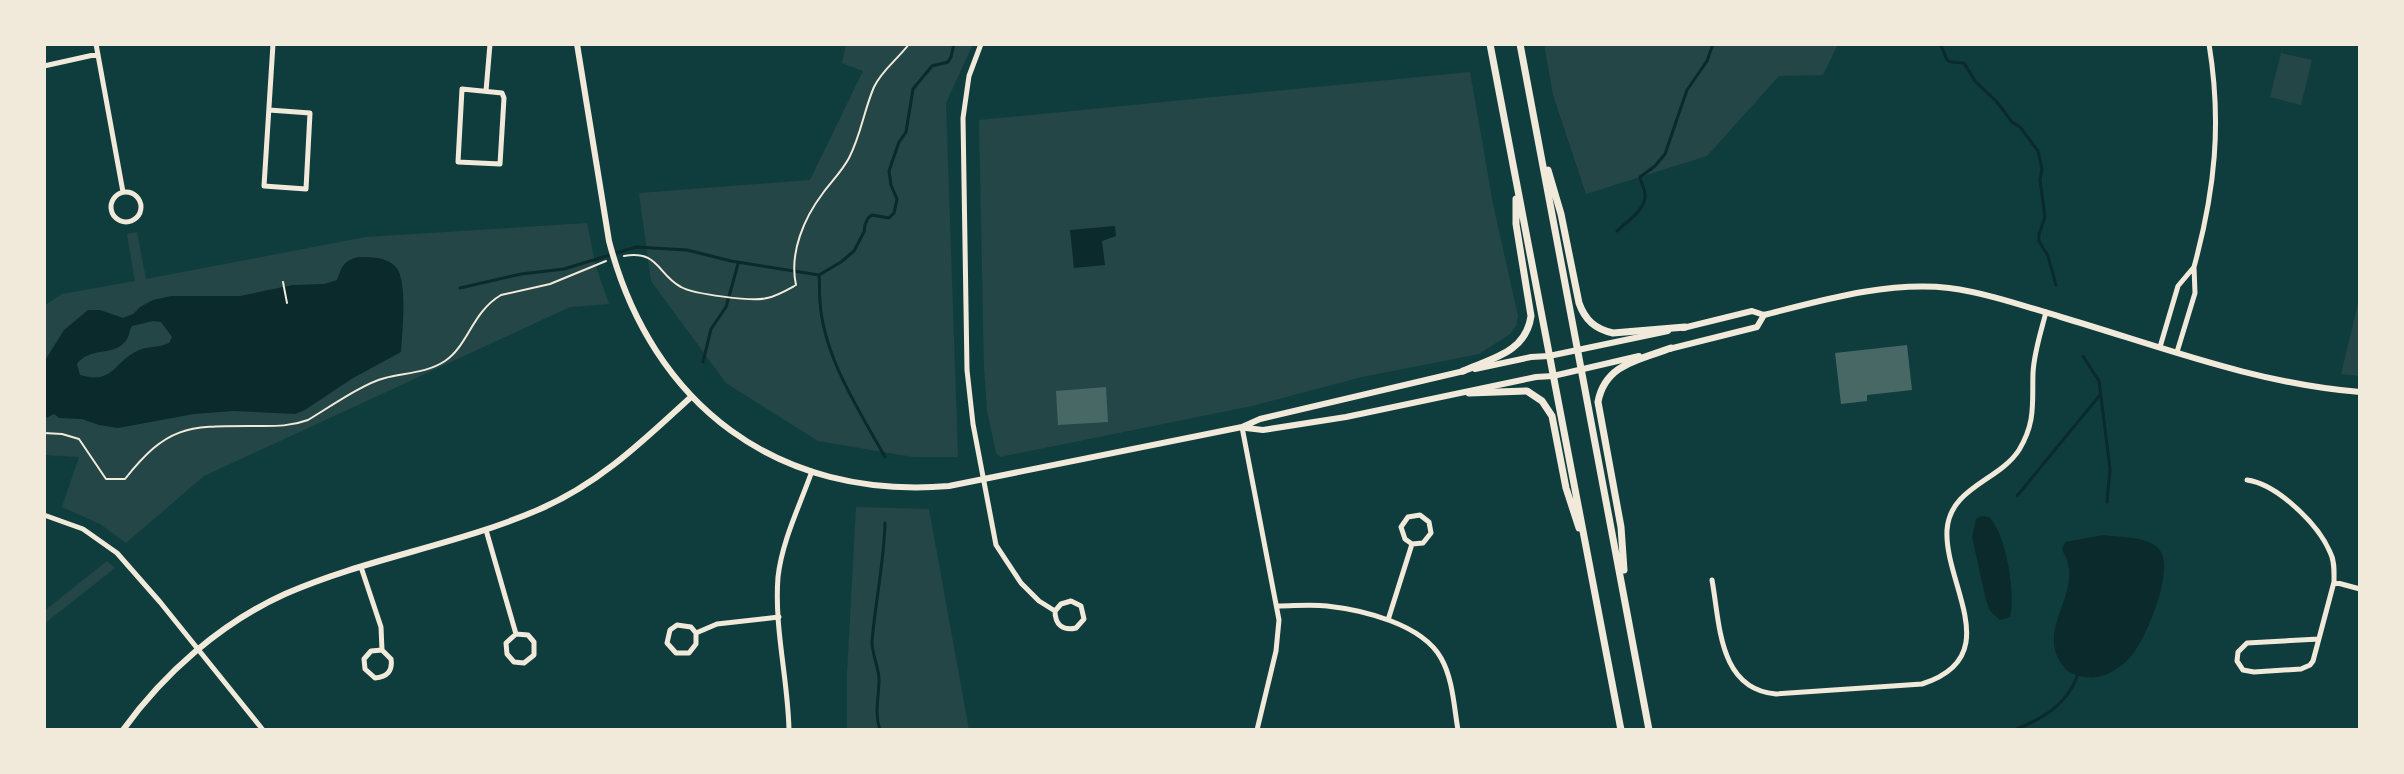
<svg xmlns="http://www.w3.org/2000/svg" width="2404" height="774" viewBox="0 0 2404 774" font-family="'Libre Baskerville',serif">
	<rect width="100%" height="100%" fill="#0f3d3e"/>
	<path fill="#244646" d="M 846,44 L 973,44 L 946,103 L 958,457 L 913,457 L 818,441 L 726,383 L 651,281 L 639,193 L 810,180 L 863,71 L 842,63 Z
		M 1544,44 L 1838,44 L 1823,75 L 1779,76 L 1707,156 L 1586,194 L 1553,95 Z
		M 2281,53 L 2312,60 L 2301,105 L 2270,97 Z
		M 1470,72 L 1493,204 L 1518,316 L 1516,326 L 1510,334 L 1479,354 L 1362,377 L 1252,406 L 1000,457 L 996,453 L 987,410 L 984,367 L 979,120 Z
		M 587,223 L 596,267 L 609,304 L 570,307 L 204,476 L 126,543 L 100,524 L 62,507 L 79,457 L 44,455 L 44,306 L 62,294 L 135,281 L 127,234 L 137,232 L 146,279 L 366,237 Z
		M 2360,295 L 2360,376 L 2341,374 Z
		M 856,507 L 929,509 L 969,730 L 847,730 L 847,674 Z
		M 107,561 L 115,568 L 44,624 L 44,611 Z"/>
	<path fill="#0a2a2b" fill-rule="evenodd" d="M 1115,226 L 1116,236 L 1102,241 L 1105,265 L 1074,268 L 1070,230 Z
		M 359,257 C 371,257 387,257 396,267 C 408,282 402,333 401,352 L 353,378 L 305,410 L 295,414 L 233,411 L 194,414 L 118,428 L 99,425 L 82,419 L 59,418 L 54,414 L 44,419 L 44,362 L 64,330 L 88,310 L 100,310 L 123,318 L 133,314 L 140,307 L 153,300 L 171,296 L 240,296 L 293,285 L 324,284 L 337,280 C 342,266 344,260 359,257 ZM 153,321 L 161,322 L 172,337 L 169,343 C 158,348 147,346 137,351 C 114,362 113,385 80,375 L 77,364 C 90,347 111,356 124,343 C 129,339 129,331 132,326 Z
		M 1982,516 L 1989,517 C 2006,533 2016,594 2010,617 L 2000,620 L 1990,611 L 1986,600 L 1972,537 L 1976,519 Z
		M 2104,535 C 2120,538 2151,535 2161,552 C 2173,573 2147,637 2132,655 C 2121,669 2102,680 2084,677 C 2076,675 2068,673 2063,666 C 2033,628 2088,591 2062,550 L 2065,542 Z"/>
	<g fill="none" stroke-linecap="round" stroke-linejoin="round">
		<path stroke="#0a2a2b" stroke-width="3" d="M 1940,44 C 1950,62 1941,62 1964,63 L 1975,81 L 1997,102 L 2012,122 L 2020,127 L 2038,151 L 2042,169 L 2040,180 L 2045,217 L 2039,234 L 2039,241 L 2048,256 L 2056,285
			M 1617,231 C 1626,222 1646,210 1645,195 C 1645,189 1641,183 1640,177 L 1655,166 L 1665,154 L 1687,90 L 1707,61 L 1713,44
			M 819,276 C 820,284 819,292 820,301 C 823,356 859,410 885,457
			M 460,288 L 521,274 L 564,269 L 636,247 L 687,250 L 731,261 L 819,275 L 841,262 L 854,251 L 864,232 L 865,225 L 868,218 L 872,215 L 889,218 L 894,213 L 897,199 L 891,185 L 889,171 L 899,142 L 906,132 L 913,89 L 932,66 L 948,62 L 951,57 L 954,44
			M 2083,356 L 2099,381 L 2110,469 L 2107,502
			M 703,362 L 711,329 L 726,307 L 738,264
			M 2017,496 L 2100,395
			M 880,730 C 874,713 879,697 879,680 C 879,667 872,655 872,642 C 875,603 884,564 885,523
			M 2014,730 C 2043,719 2068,704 2078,674"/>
	</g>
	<path fill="#486865" d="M 1907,345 L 1912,390 L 1867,395 L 1867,401 L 1841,404 L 1835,353 Z
		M 1106,387 L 1108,422 L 1058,425 L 1056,391 Z"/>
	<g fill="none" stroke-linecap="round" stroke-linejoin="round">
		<path stroke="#f1e9da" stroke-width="2" d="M 624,256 C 659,250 657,274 681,287 C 693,294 753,302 767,298 C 777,296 787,290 796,285 C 789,253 804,218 823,193 C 832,181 842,171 849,158 C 861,135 864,110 874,87 C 882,70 898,59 909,44
			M 283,282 L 287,303
			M 44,433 L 62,434 L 79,439 L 106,479 L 125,479 C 168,425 187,426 253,426 C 273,426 289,427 308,420 C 328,408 364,383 385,378 C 404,373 427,373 445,361 C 468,346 472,312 501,295 L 550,284 L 606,261"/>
		<path stroke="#f1e9da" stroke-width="5" d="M 96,44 L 123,192
			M 981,44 L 969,76 L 963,118 L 967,370 L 973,424 L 996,545 L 1021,583 L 1039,601 L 1055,611 C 1055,625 1063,631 1076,628 L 1084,619 L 1081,606 L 1071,601 L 1061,604 L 1055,611
			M 44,66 L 98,54
			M 462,89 L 502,93 L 504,98 L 500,164 L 458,162 Z
			M 486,91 L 490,44
			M 269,110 L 310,113 L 306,189 L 264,186 L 273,44
			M111 207a15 15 0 1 1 30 0a15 15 0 1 1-30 0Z
			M 2194,267 C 2215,190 2222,123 2209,44
			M 2160,347 L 2178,286 L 2194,267 L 2195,293 L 2177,352
			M 1242,427 L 1279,620 L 1276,651 L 1257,730
			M 2247,480 C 2277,484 2318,524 2330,552 C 2335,561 2334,572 2334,582
			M 44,515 L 83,529 L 117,553 L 160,602 L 263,730
			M 486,530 L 516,634 L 506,643 L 507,654 L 514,662 L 524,663 L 534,655 L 534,642 L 528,635 L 516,634
			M 361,567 L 381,627 L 382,650 L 391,659 C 393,671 387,677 375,678 L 365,669 L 364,659 L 371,651 L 382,650
			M 1712,580 C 1720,623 1718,689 1776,694 L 1922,684 C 2007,657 1944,585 1947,530 C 1950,487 1999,481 2019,450 C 2036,422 2032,403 2033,373 C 2034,352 2041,332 2046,312
			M 1278,606 C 1294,606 1311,604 1327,606 C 1363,610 1422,624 1441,658 C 1453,679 1454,707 1458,730
			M 1388,620 L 1412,544 L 1423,543 L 1431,533 L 1429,522 L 1420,515 L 1408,517 L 1401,527 L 1405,539 L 1412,544
			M 696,633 L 696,644 L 689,653 L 676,653 L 667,643 L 670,630 L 677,625 L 691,627 L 696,633 L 717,624 L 779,617
			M 2319,639 L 2247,643 L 2238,652 L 2237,661 L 2243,670 L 2254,672 L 2301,669 L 2310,665 L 2313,661 L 2334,582 L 2360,589
			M 789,730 C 788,679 774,628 778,577 C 782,541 800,505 812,471"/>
		<path stroke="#f1e9da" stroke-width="6" d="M 577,44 L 609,241 C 652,406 778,500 949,486 L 1242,427 L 1260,419 L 1464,371
			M 1683,328 L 1752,311 L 1764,315 C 1823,300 1888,281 1949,288 C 1987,293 2024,306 2061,317 C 2159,346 2257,384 2360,392
			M 1669,349 L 1757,327 L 1764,315
			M 1475,369 L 1531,357 L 1549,356 L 1668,331
			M 1246,428 L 1263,430 L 1346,417 L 1536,377 L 1553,376 L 1639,356
			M 123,730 C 164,673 221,623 285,594 C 367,558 458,545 540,509 C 599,484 644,440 691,397"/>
		<path stroke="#f1e9da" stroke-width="7" d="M 1490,44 L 1621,730
			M 1520,44 L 1649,730
			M 1548,170 L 1561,214 L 1579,303 C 1585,320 1595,329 1613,333 L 1685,327
			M 1463,371 C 1493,358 1526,352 1531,316 L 1516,224 L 1516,199
			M 1469,393 L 1527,391 L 1542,401 L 1552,416 L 1566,488 L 1579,528
			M 1624,570 L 1621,527 L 1598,402 C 1605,364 1639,360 1671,348"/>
	</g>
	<rect width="2404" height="774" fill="none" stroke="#f1e9da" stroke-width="92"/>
</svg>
